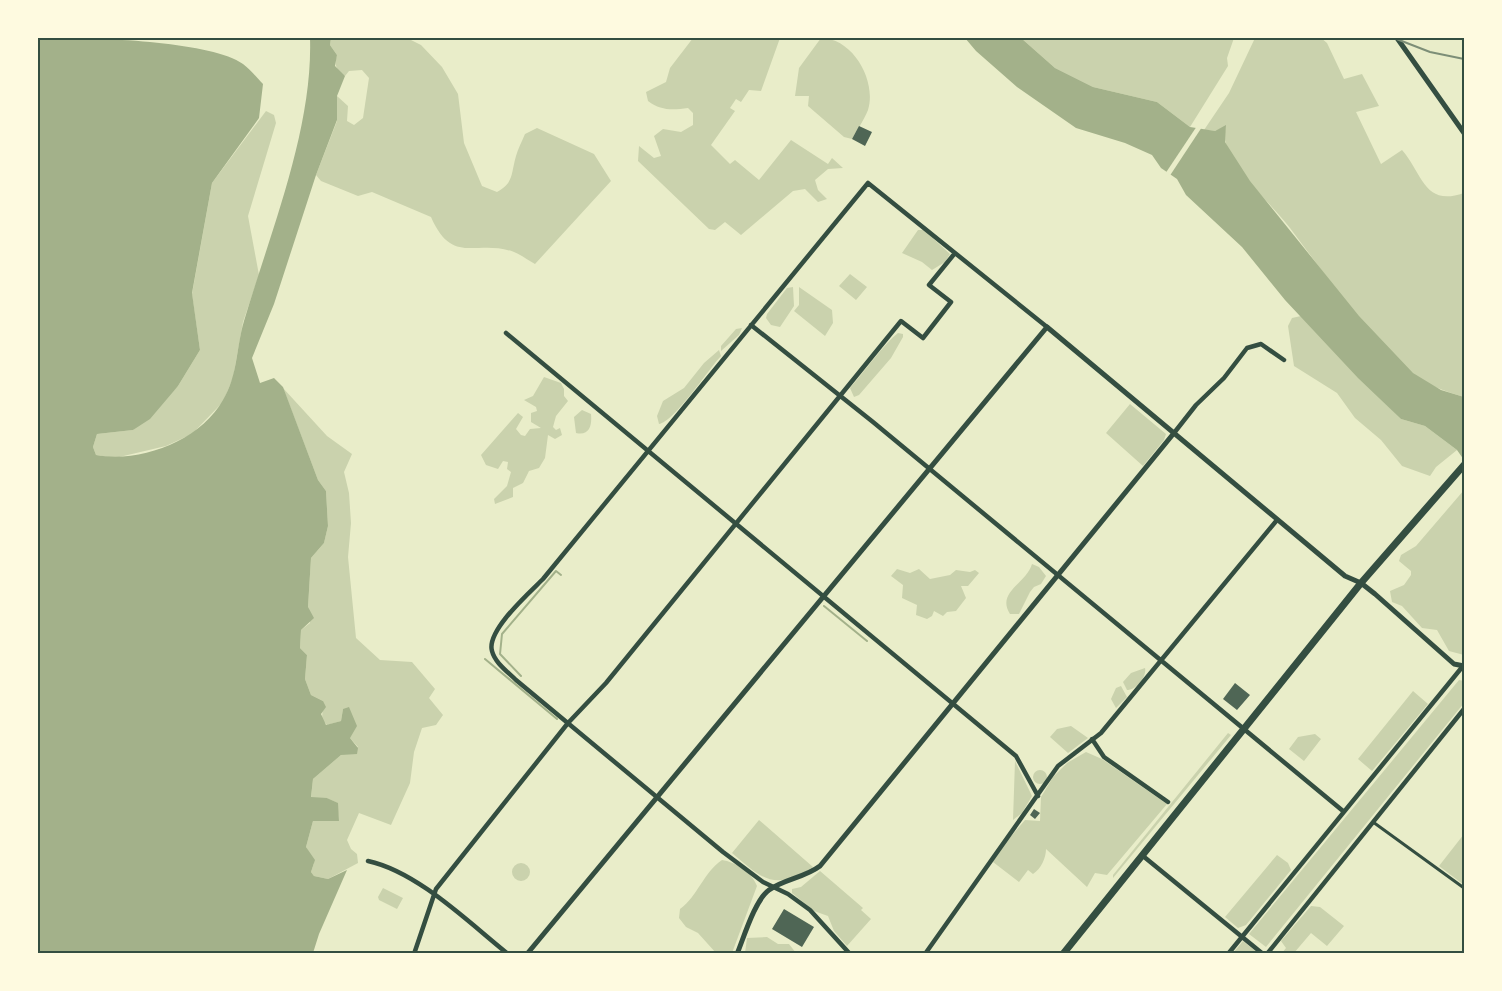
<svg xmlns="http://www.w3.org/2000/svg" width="1502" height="991" viewBox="0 0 1502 991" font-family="'Fira Sans',sans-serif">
	<rect width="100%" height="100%" fill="#e9edc9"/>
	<path fill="#cad2ad" d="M 331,38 L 407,38 L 421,45 L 442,67 L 458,94 L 464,143 L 482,186 L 497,192 C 514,183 511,173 516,156 C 518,149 522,141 525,134 L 537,128 L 594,154 L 611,181 L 535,264 C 528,260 521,255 514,252 C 476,238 453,267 431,217 L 372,192 L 358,196 L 321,181 L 316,175 L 337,121 L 337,96 L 348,106 L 347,121 L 354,125 L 363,118 L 369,78 L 362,70 L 349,71 L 345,76 C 336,71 334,65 337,55 L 330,45 Z
		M 693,38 L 780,38 L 761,91 L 749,90 L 741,102 L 736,99 L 730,108 L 735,111 L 711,145 L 730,164 L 735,160 L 759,180 L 791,140 L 828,164 L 832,158 L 843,168 L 828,169 L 815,180 L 818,190 L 827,199 L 818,202 L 805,189 L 793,191 L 741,235 L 725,222 L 715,230 L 709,229 L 638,161 L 639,146 L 654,158 L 661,156 L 654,136 L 663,129 L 681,132 L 693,125 L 693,113 L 688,108 C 673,110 661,111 648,101 L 646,92 L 666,82 L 670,68 Z
		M 821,38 C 853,38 877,81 868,110 C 864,120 857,130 852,139 L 844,137 L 808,106 L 809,96 L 795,96 L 799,68 Z
		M 1021,38 L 1234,38 L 1227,58 L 1228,66 L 1190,127 L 1157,102 L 1093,87 L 1055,68 Z
		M 1255,38 L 1321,38 L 1327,43 L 1344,79 L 1362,74 L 1379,106 L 1356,112 L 1381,164 L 1402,150 C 1423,174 1424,207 1464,193 L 1464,397 C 1445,391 1426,385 1411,372 C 1364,330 1327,277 1290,228 C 1269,201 1238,176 1226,144 C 1224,139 1225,131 1226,126 L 1215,131 L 1204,130 L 1229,93 Z
		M 266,111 L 274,115 L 276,123 L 248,216 L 259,275 L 243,322 L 233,378 L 223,402 L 192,434 L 166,446 L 115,458 L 96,455 L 93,447 L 97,434 L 133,430 L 178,386 L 200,350 L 192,294 L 212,183 Z
		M 918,230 L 924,230 L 950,254 L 945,262 L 932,270 L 922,262 L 902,253 Z
		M 850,274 L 867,287 L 856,300 L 839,286 Z
		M 793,287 L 794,306 L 780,327 L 771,325 L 766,318 L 767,314 L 787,288 Z
		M 799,287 L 832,310 L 833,323 L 825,336 L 794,311 L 799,305 Z
		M 1301,316 L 1401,419 L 1425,426 L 1457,450 L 1436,467 L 1430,476 L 1402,466 L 1381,440 L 1355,418 L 1337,393 L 1294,366 L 1288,326 L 1292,318 Z
		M 742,328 L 739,335 L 721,351 L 721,346 L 736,329 Z
		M 898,333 L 903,334 L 903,337 L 891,358 L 859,395 L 854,397 L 850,388 C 864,372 884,344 898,333 Z
		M 719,350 L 721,356 C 708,370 674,422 659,424 L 657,416 L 663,401 L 684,388 L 704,363 Z
		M 544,377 L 561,383 L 564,389 L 564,396 L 568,401 L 556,416 L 553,427 L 556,430 L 560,428 L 562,435 L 555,439 L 548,435 L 545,458 L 539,468 L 529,471 L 523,483 L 513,488 L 513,497 L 495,504 L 494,499 L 507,486 L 511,472 L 507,469 L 508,462 L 503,461 L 498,469 L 486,465 L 481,455 L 518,413 L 523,417 L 516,429 L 521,435 L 525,436 L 530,429 L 541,428 L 531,422 L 531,413 L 537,411 L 536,407 L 524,400 L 533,396 Z
		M 283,388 L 327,436 L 352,454 L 344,472 L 349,493 L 351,523 L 348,557 L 356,638 L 380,660 L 412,662 L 435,689 L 429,698 L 443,715 L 436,725 L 422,728 L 414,752 L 410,783 L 391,825 L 359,813 L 347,840 L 351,849 L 357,854 L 358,863 L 328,879 L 314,876 L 311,872 L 314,863 L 306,847 L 313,821 L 339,821 L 337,803 L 327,798 L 311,798 L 313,779 L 341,755 L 358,747 L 350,738 L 343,709 L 341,721 L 327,725 L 322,720 L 323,701 L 311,695 L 305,679 L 307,655 L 300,648 L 301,630 L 310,623 L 308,607 L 311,558 L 324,543 L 328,526 L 326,491 L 318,480 Z
		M 1130,404 L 1166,434 L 1164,440 L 1143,466 L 1106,433 Z
		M 582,410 L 591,414 C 592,425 590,436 576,433 L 574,417 Z
		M 1464,490 L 1464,655 L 1449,651 L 1437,630 L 1422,628 L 1402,606 L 1392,602 L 1390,591 L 1404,585 L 1411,575 L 1411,571 L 1399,561 L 1401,555 L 1416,546 Z
		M 1032,564 L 1039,567 L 1046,576 L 1041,584 L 1034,587 L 1030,592 L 1019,614 L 1010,614 C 996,592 1026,584 1032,564 Z
		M 897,569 L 910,573 L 919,569 L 930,579 L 950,575 L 956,570 L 970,572 L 975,570 L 979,573 L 968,586 L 961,586 L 966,598 L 956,611 L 947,612 L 943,616 L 934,611 L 932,616 L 927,619 L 916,615 L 917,605 L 902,598 L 903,585 L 891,576 Z
		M 1145,668 C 1147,677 1136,690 1127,690 L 1123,682 L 1131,673 Z
		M 1459,680 L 1464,681 L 1464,703 L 1266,947 L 1249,934 Z
		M 1121,686 L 1127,697 L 1116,708 L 1111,699 L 1116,688 Z
		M 1413,691 L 1428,704 L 1372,771 L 1358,759 Z
		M 1071,726 L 1088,738 L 1068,753 L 1050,737 L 1057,729 Z
		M 1228,733 L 1231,735 L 1113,878 L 1113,875 Z
		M 1315,734 L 1321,739 L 1304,761 L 1289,749 L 1298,737 Z
		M 1086,752 L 1102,759 L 1167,804 L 1107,875 L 1095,873 L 1087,887 L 1046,849 C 1046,858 1041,869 1033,874 L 1028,870 L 1019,882 L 993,862 L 995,855 L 1025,820 L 1040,821 L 1041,797 L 1053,777 L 1067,763 Z
		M 1015,761 L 1032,796 L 1022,813 L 1013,820 Z
		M1033 777a7 7 0 1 1 14 0a7 7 0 1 1-14 0Z
		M 759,820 L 813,867 C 775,891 763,880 732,853 Z
		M 1464,834 L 1464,885 L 1439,866 Z
		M 1277,855 L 1288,863 L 1291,870 L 1246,925 L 1238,928 L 1225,917 Z
		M 722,860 C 735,862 752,872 757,886 L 732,953 L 716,953 L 698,933 L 686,927 L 679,918 L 680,909 C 698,896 703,873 722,860 Z
		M512 872a9 9 0 1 1 18 0a9 9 0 1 1-18 0Z
		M 820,871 L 863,908 L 861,910 L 871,919 L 847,946 L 834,931 L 828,916 L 814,911 L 792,893 L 792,889 L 801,887 Z
		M 383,888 L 403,898 L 397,909 L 379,900 L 378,897 Z
		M 1311,906 L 1320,907 L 1344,926 L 1327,946 L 1311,933 L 1294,953 L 1282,953 L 1286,948 L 1281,941 Z
		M 767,937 L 778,944 L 789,944 L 796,953 L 745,953 L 747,938 Z
		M 1243,941 L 1258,953 L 1233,953 Z"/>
	<path fill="#a3b18a" d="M 38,38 C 82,37 209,40 243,64 C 250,69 257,78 263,84 L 259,118 L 212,183 L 192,293 L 200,350 L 178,386 L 150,419 L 133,430 L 97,434 L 93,447 L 96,455 C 141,463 200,441 223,400 C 238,375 236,348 244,321 C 270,233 313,130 310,38 L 331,38 L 330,45 L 337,55 L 335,66 L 345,76 L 337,96 L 337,120 L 316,175 L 274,304 L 252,358 L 260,383 L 274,378 L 283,387 L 318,480 L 326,491 L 328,526 L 324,543 L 311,558 L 308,607 L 314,618 L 301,630 L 300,648 L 307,655 L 305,679 L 311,695 L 323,701 L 326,707 L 321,714 L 326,725 L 341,721 L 343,709 L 349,707 L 357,726 L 350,738 L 358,748 L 357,754 L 341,755 L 313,779 L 311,797 L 327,798 L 338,803 L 339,821 L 313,821 L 306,847 L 315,860 L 311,872 L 314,876 L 328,879 L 347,870 L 319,934 L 313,953 L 38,953 Z
		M 965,38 L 1021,38 L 1055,68 L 1093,87 L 1157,102 L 1190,127 L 1215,131 L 1226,125 L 1225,142 L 1250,181 L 1359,316 L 1413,373 L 1441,390 L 1464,397 L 1464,460 L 1457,450 L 1425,426 L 1401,419 L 1358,378 L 1285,300 L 1242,247 L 1186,195 L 1177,179 L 1161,168 L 1152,155 L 1125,143 L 1076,128 L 1017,87 L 976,51 Z"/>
	<path fill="#e9edc9" d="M 1197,126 L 1202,127 L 1169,177 L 1165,174 Z"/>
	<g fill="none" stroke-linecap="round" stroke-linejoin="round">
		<path stroke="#a3b18a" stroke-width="2" d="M 824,606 L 867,641
			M 485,659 L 557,719
			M 521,676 L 500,654 L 502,634 L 556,571 L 561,575"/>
	</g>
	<path fill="#4f6655" d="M 859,126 L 872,132 L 865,146 L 852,139 Z
		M 1235,683 L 1250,695 L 1237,710 L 1223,699 Z
		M 1034,809 L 1040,813 L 1035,819 L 1030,815 Z
		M 784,909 L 814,927 L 802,947 L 772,929 Z"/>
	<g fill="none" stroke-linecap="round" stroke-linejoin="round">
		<path stroke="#344e41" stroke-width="3" d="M 1373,822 L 1464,888"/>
		<path stroke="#344e41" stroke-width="4.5" d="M 751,325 L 873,422 L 1343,811
			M 506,333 L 1016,756 L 1038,796
			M 1174,433 L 1196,405 L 1224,378 L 1247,348 L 1261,344 L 1284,360
			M 1092,739 L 1104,757 L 1168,802
			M 1143,856 L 1263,954
			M 368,861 C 418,872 468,922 508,954
			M 414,954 L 436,889 L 568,723 L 606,683 L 901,321 L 923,338 L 951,302 L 929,285 L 955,253
			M 850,954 L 810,910 L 788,894 L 763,882 L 723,852 L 516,680 C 508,672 495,663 492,651 C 486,631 529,593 543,579 L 868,183 L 1047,327
			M 925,954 L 1058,766 L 1101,733 L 1277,520
			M 1228,954 L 1463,666
			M 1267,954 L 1464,709"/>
		<path stroke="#344e41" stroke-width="5" d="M 1397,38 L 1464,133
			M 527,954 L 1047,327 L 1345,576 L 1361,583 L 1375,594 L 1454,664 L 1464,666
			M 737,954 C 744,937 755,900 769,890 C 784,879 804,878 820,866 L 1174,433"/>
		<path stroke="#344e41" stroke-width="7" d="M 1063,954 L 1361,583 L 1464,465"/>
		<path stroke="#7c8e77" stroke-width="2" d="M 1394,38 L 1430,52 L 1464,59"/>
	</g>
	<rect width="1502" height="991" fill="none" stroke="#fefae0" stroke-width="78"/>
	<rect x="39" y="39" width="1424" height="913" fill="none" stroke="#344e41" stroke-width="2"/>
</svg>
